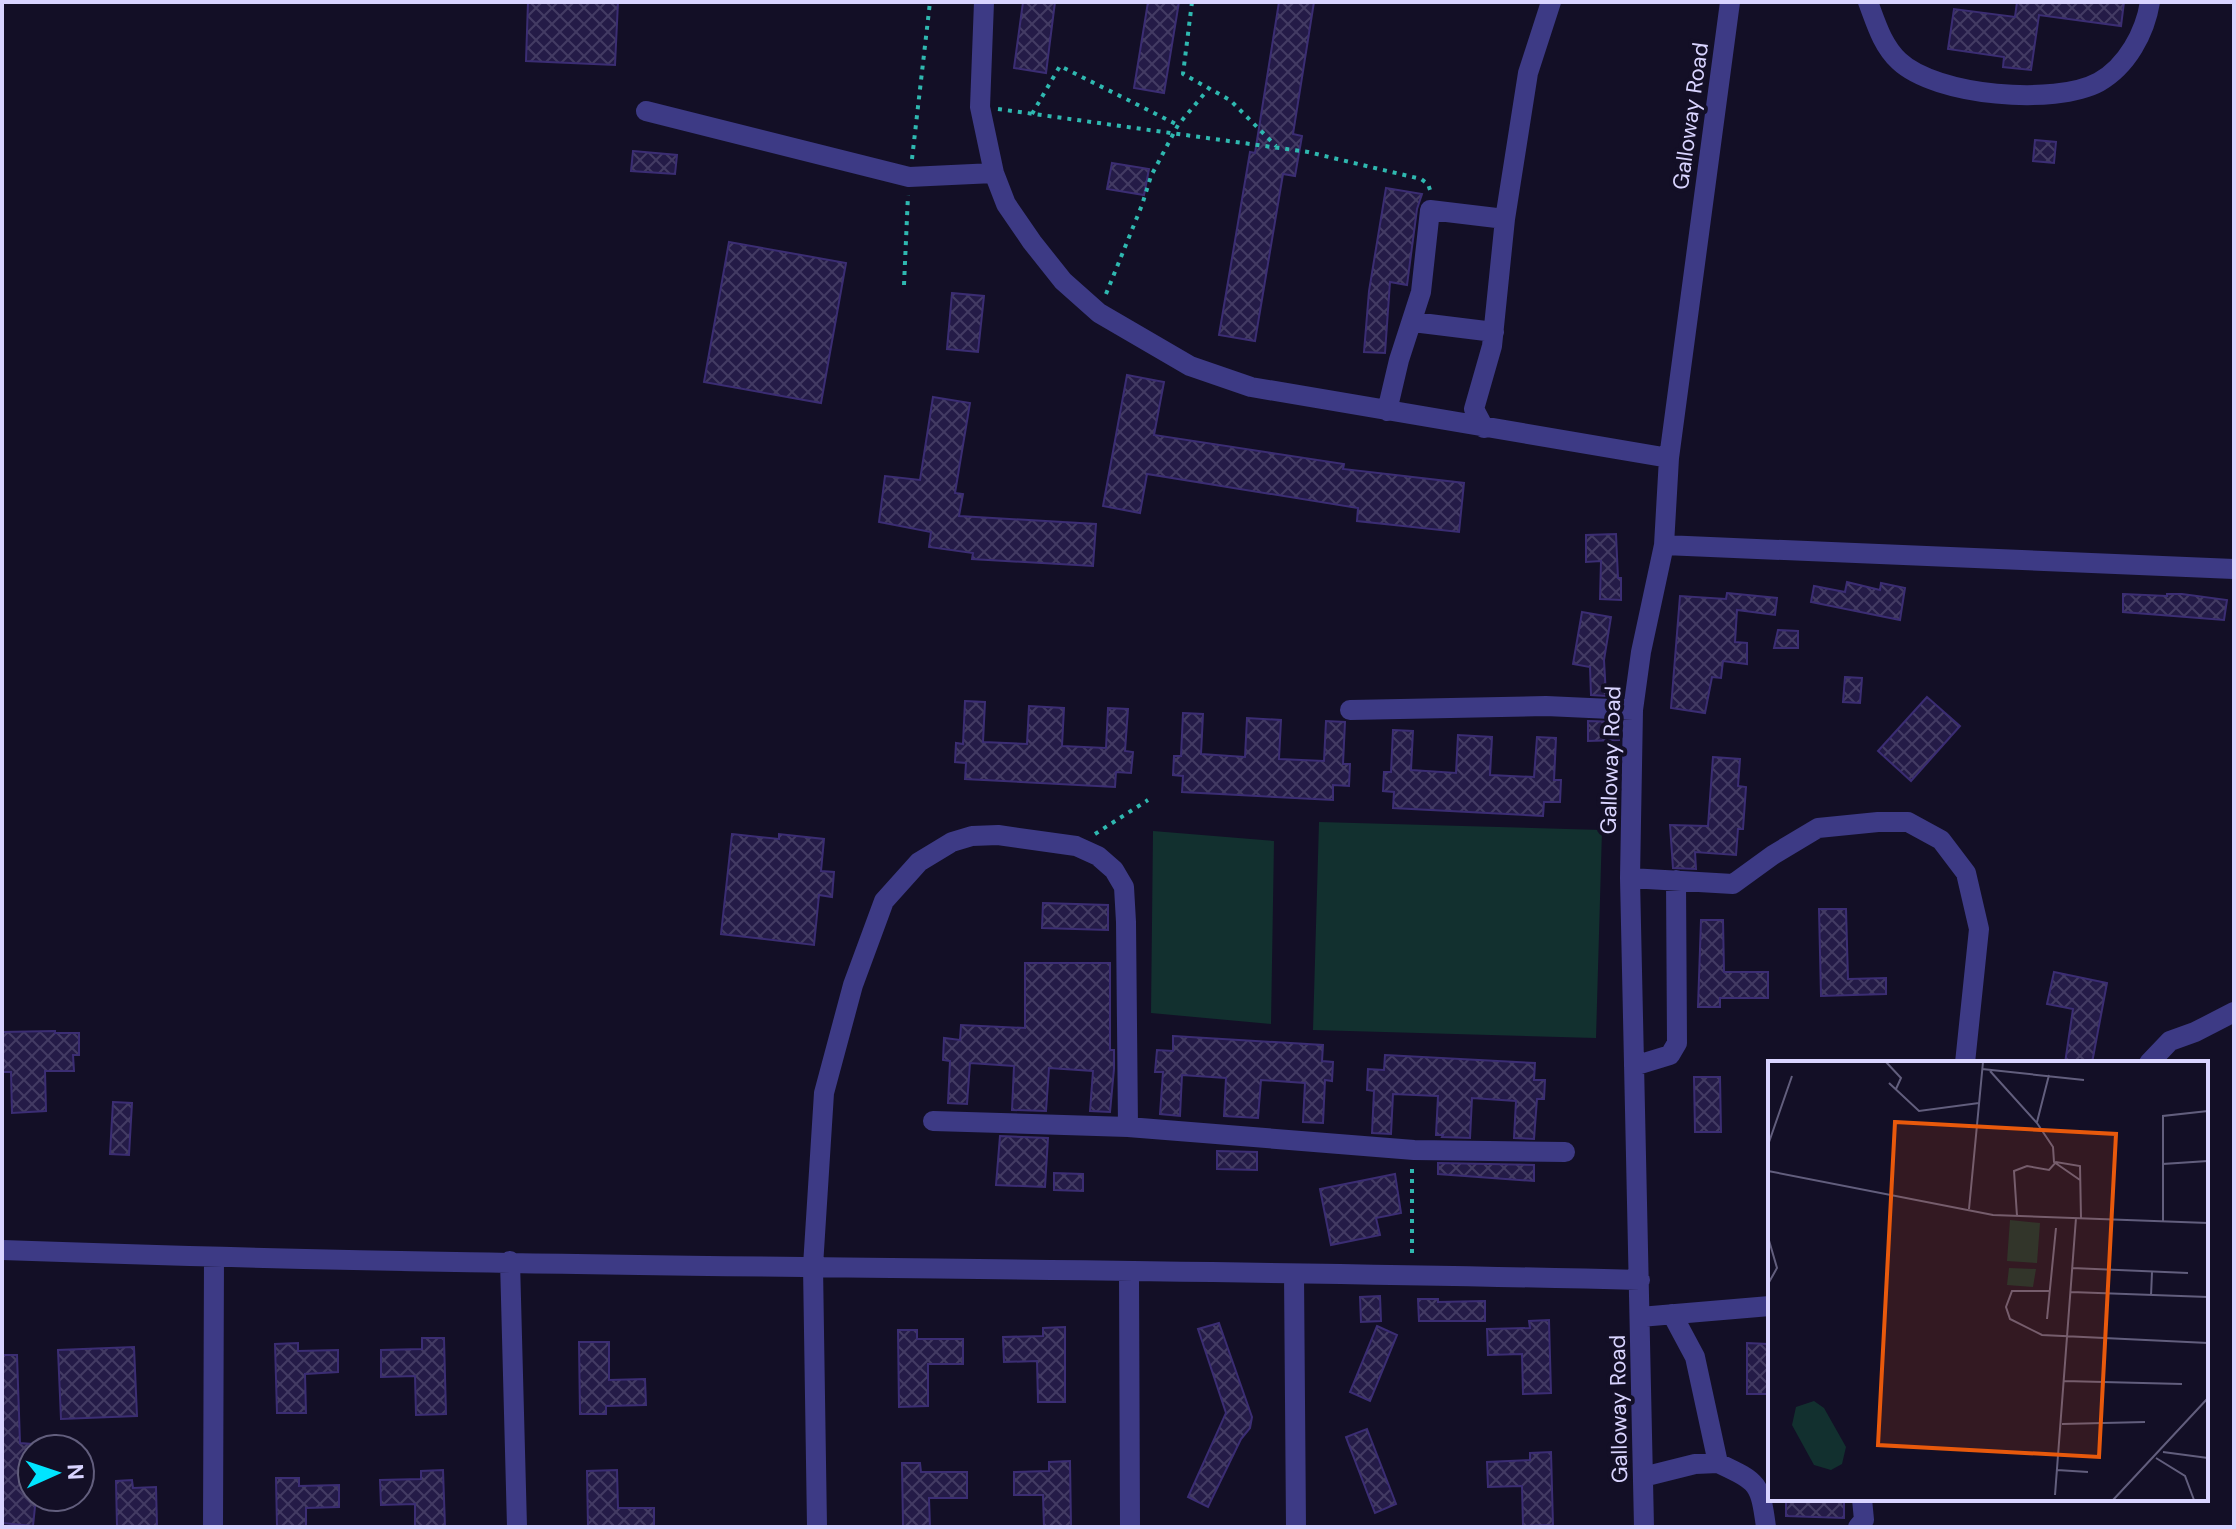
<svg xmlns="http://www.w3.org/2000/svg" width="2236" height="1529" viewBox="0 0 2236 1529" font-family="'DM Sans',sans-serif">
	<defs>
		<pattern id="building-cross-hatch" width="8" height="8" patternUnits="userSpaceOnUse" patternTransform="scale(2)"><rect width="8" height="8" fill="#241b47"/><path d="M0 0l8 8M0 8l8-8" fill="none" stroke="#433b63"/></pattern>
	</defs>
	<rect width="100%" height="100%" fill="#130f26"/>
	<path fill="#12302f" d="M 1319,822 L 1602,830 L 1596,1038 L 1313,1030 Z
		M 1153,831 L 1274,841 L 1271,1024 L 1151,1013 Z"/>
	<path fill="url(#building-cross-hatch)" stroke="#3b2d73" stroke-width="2" d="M 528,2 L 618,2 L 615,65 L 526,61 Z
		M 1023,2 L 1055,2 L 1046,73 L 1014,68 Z
		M 1148,2 L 1179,2 L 1164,93 L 1134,88 Z
		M 1279,2 L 1314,2 L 1293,134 L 1302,136 L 1295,176 L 1283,174 L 1255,341 L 1219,335 L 1250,152 L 1255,153 Z
		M 2017,2 L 2124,2 L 2121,26 L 2039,15 L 2031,70 L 2003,67 L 2004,57 L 1948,49 L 1954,9 L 2015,17 Z
		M 2035,140 L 2056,142 L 2054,163 L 2033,161 Z
		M 633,151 L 677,155 L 675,174 L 631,171 Z
		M 1112,163 L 1149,169 L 1144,195 L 1107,189 Z
		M 1386,188 L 1422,194 L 1417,209 L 1407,285 L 1390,282 L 1385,353 L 1364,352 L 1369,291 Z
		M 729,242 L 846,263 L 821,403 L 704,382 Z
		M 952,293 L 984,296 L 978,352 L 947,349 Z
		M 1127,375 L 1164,382 L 1154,435 L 1344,464 L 1343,469 L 1464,483 L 1459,532 L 1357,521 L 1358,508 L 1147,474 L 1140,513 L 1103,506 Z
		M 933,397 L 970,403 L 955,493 L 963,494 L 959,516 L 1096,524 L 1093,566 L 972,559 L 973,553 L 929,547 L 931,532 L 879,522 L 885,476 L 920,480 Z
		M 1616,534 L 1618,578 L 1621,578 L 1621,600 L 1600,599 L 1601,561 L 1586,562 L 1586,535 Z
		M 1847,582 L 1880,590 L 1881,583 L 1905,588 L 1900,620 L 1811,602 L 1814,586 L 1845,592 Z
		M 1727,593 L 1777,598 L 1775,615 L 1737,610 L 1735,642 L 1747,643 L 1747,664 L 1723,661 L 1721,678 L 1712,677 L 1705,713 L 1671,708 L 1680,596 L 1726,599 Z
		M 2123,594 L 2167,596 L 2167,594 L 2182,594 L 2227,600 L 2224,620 L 2123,612 Z
		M 1582,612 L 1611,617 L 1604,660 L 1606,696 L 1591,695 L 1590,667 L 1573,664 Z
		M 1778,630 L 1798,631 L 1798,648 L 1774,648 Z
		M 1845,677 L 1862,678 L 1860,703 L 1843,702 Z
		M 1927,697 L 1960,726 L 1911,781 L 1878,751 Z
		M 965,701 L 985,702 L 983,742 L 1027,744 L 1029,706 L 1064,708 L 1062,746 L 1106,748 L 1108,708 L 1128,709 L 1125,751 L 1133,752 L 1131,773 L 1116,772 L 1115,787 L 965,779 L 966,763 L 955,762 L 956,743 L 963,744 Z
		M 1183,713 L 1203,714 L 1201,754 L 1245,757 L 1247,718 L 1281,720 L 1279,759 L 1324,761 L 1326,721 L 1345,722 L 1343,764 L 1350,764 L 1349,786 L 1333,785 L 1333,800 L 1182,792 L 1183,776 L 1173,775 L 1174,756 L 1181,756 Z
		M 1588,721 L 1620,722 L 1619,740 L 1588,741 Z
		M 1393,730 L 1413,731 L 1411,770 L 1456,773 L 1458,735 L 1492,737 L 1490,775 L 1534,777 L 1537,737 L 1556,738 L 1554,780 L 1561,780 L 1560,802 L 1544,802 L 1543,816 L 1393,808 L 1394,792 L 1383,791 L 1384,772 L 1391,772 Z
		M 1713,757 L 1740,759 L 1738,786 L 1746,787 L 1743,829 L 1738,829 L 1736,855 L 1695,852 L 1696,869 L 1673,868 L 1670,825 L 1708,826 Z
		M 732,834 L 779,839 L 779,834 L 824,839 L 821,871 L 834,872 L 832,897 L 819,895 L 814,945 L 721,934 Z
		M 1043,903 L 1108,905 L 1108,930 L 1042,928 Z
		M 1819,909 L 1846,909 L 1848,979 L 1886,978 L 1886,994 L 1821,996 Z
		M 1701,920 L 1723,920 L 1724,972 L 1768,972 L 1768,998 L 1720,998 L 1720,1007 L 1698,1007 Z
		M 1025,963 L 1110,963 L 1110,1050 L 1114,1050 L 1114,1069 L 1110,1112 L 1090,1111 L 1093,1071 L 1049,1068 L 1046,1111 L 1012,1110 L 1014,1066 L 970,1063 L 967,1104 L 948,1103 L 950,1061 L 943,1060 L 944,1038 L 960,1040 L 961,1025 L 1025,1028 Z
		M 2054,972 L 2107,983 L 2092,1063 L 2065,1063 L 2073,1009 L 2047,1004 Z
		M 55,1031 L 55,1033 L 79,1033 L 79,1055 L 73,1055 L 74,1071 L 45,1071 L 46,1111 L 12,1113 L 11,1072 L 2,1072 L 2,1032 Z
		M 1173,1036 L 1323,1045 L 1322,1061 L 1333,1062 L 1332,1081 L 1325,1080 L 1323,1123 L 1303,1122 L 1305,1083 L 1261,1080 L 1258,1118 L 1224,1116 L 1226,1078 L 1182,1075 L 1180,1116 L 1160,1114 L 1163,1072 L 1155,1072 L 1157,1050 L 1173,1051 Z
		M 1385,1055 L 1535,1063 L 1534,1080 L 1545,1080 L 1544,1099 L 1537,1099 L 1534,1139 L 1514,1138 L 1516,1101 L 1472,1098 L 1470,1138 L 1442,1137 L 1443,1135 L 1436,1135 L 1438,1096 L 1393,1094 L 1391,1134 L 1372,1133 L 1374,1091 L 1367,1090 L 1368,1069 L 1384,1070 Z
		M 1694,1077 L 1720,1077 L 1721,1132 L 1695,1132 Z
		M 113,1102 L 132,1103 L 129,1155 L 110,1154 Z
		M 1000,1136 L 1048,1138 L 1045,1187 L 996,1185 Z
		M 1217,1151 L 1257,1152 L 1257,1170 L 1217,1169 Z
		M 1438,1163 L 1534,1165 L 1534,1181 L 1438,1174 Z
		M 1054,1173 L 1083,1174 L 1083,1191 L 1054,1190 Z
		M 1395,1174 L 1401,1213 L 1376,1218 L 1380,1235 L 1331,1245 L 1320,1189 Z
		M 1380,1296 L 1381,1321 L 1361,1322 L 1360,1297 Z
		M 1418,1299 L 1438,1299 L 1438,1302 L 1485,1301 L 1485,1321 L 1419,1321 Z
		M 1549,1320 L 1551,1393 L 1523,1394 L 1522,1354 L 1488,1355 L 1487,1329 L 1530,1328 L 1529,1321 Z
		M 1219,1323 L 1252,1417 L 1250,1428 L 1241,1439 L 1208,1507 L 1188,1497 L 1226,1413 L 1198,1329 Z
		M 1377,1326 L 1397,1335 L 1370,1401 L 1350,1392 Z
		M 1065,1327 L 1065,1402 L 1038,1402 L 1037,1361 L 1004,1362 L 1003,1337 L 1043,1336 L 1043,1328 Z
		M 898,1330 L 917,1330 L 917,1339 L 963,1339 L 963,1364 L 928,1364 L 928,1406 L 899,1407 Z
		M 422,1338 L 444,1338 L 446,1414 L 416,1415 L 415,1376 L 381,1377 L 381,1350 L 422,1349 Z
		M 579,1342 L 609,1342 L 609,1380 L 645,1379 L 646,1405 L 606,1406 L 606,1414 L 580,1414 Z
		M 298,1343 L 298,1351 L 338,1350 L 338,1372 L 305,1374 L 306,1413 L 277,1413 L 275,1344 Z
		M 1747,1343 L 1768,1344 L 1767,1394 L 1747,1394 Z
		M 134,1347 L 137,1416 L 61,1419 L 58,1350 Z
		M 2,1355 L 17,1355 L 20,1443 L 32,1444 L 32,1497 L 36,1497 L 33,1526 L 2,1523 Z
		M 1367,1429 L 1396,1504 L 1375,1513 L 1346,1437 Z
		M 1551,1452 L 1553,1525 L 1523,1526 L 1522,1486 L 1488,1487 L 1487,1462 L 1530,1460 L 1530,1453 Z
		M 1070,1461 L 1071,1527 L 1044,1527 L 1043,1495 L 1014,1495 L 1014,1472 L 1049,1471 L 1049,1462 Z
		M 902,1463 L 920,1463 L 921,1472 L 967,1472 L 967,1498 L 929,1498 L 930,1527 L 903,1527 Z
		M 443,1470 L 445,1527 L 415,1527 L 415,1504 L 381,1505 L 380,1480 L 421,1479 L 421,1471 Z
		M 617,1470 L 618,1508 L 654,1508 L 654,1527 L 588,1527 L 587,1471 Z
		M 276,1478 L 299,1478 L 299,1486 L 339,1485 L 339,1507 L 306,1508 L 306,1527 L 277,1527 Z
		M 132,1480 L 133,1488 L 156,1487 L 157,1527 L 117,1527 L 116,1481 Z
		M 1786,1499 L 1844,1499 L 1844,1518 L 1786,1516 Z"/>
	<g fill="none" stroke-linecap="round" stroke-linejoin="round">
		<path stroke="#2fb8b0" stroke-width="4" stroke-dasharray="4 6" stroke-linecap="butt" d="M 1192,2 L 1183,74 L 1230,100 L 1276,146
			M 998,109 L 1308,152 L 1421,179 L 1428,184 L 1431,193
			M 1032,114 L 1060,66 L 1178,125
			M 912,159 L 930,2
			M 904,285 L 908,195
			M 1106,294 L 1142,205 L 1151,176 L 1178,125 L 1210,87
			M 1095,834 L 1148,800
			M 1412,1169 L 1412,1256"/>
		<path stroke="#3d3a85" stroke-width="20" d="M 984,2 L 980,107 L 994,173 L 1006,204 L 1032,242 L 1063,281 L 1099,313 L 1190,366 L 1251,387 L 1669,458
			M 1868,2 C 1876,23 1882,45 1899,61 C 1936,96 2055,106 2099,82 C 2127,66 2145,33 2150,2
			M 646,111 L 909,177 L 994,173
			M 1413,322 L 1494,332
			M 1387,411 L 1399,360 L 1421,292 L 1430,210 L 1505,219
			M 1484,428 L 1474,409 L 1492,346 L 1505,219 L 1528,73 L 1551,2
			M 1664,545 L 2234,569
			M 1350,710 L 1546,706 L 1633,710
			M 1630,878 L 1733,884 L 1773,855 L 1818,828 L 1878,822 L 1908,822 L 1941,840 L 1966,873 L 1979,929 L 1965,1063
			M 2149,1063 L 2170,1041 L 2195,1032 L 2234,1012
			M 1634,1066 L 1670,1055 L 1677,1043 L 1676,880
			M 933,1121 L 1128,1127 L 1414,1150 L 1565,1152
			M 2,1250 C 548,1270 1094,1266 1640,1280
			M 510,1261 L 517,1527
			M 1129,1273 L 1130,1527
			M 1294,1274 L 1296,1527
			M 1640,1317 L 1770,1306
			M 1718,1463 C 1758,1482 1760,1482 1766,1527
			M 1643,1477 L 1695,1464 L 1718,1463 L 1695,1357 L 1672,1314
			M 213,1527 L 214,1258
			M 817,1527 L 813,1266 L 824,1093 L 853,985 L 884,901 L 919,862 L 952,842 L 972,836 L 998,835 L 1076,846 L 1098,856 L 1114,870 L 1124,887 L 1126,922 L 1128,1127
			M 1644,1527 L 1630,878 L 1633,710 L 1641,652 L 1664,545 L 1669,458 L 1730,2
			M 1858,1527 L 1864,1520 L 1862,1499"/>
	</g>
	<g text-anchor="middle" stroke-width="8" stroke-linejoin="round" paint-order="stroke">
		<g font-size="22" fill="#d9d4ff" stroke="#130f26">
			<text transform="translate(1690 116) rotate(-82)" y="8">Galloway Road</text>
			<text transform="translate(1610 760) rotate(-88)" y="8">Galloway Road</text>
			<text transform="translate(1618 1409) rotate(-91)" y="8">Galloway Road</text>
		</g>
	</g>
	<g transform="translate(1768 1061)">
		<rect width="440" height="440" fill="#130f26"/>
		<path d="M 242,159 L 272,162 L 269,202 L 239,200 ZM 241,207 L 268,208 L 265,226 L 239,224 ZM 46,340 L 56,347 L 78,386 L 74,403 L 63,409 L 46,404 L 24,364 L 28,346 Z" fill="#12302f"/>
		<path fill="none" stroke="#625e7d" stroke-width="2" d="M 118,1 L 133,17 L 128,28M 214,8 L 316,19M 222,10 L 269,62 L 285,86 L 286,101 L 312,119M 121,22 L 151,50 L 211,42M 269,61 L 281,14M 0,84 L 24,15M 395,103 L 395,55 L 440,50M 0,110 L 225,154 L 440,162M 201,148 L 215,1M 249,155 L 246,110 L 259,105 L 281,109 L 288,101 L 312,105 L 313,157M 395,160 L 395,103 L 440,100M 0,176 L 9,207 L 0,223M 304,207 L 420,212M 281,230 L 244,230 L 238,246 L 242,258 L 274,274 L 440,282M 303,231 L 440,236M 383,235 L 384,211M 279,258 L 288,167M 296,320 L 414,323M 294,363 L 377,361M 395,391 L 440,397M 388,397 L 417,415 L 426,439M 289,409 L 320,411M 287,434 L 308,157M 345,439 L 440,337"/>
		<path fill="#e8590c" fill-opacity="0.15" stroke="#e8590c" stroke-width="4" d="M 127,61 L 348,73 L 331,396 L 110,384 Z"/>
		<rect width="440" height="440" fill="none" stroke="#d9d4ff" stroke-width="4"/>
	</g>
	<rect width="2236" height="1529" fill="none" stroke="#d9d4ff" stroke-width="8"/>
	<g transform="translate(56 1473) rotate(87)"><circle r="38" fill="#130f26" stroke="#625e7d" stroke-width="2"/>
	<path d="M0-6L14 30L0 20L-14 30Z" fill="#00e5ff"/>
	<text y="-12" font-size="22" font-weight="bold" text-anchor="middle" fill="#d9d4ff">N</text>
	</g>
</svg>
